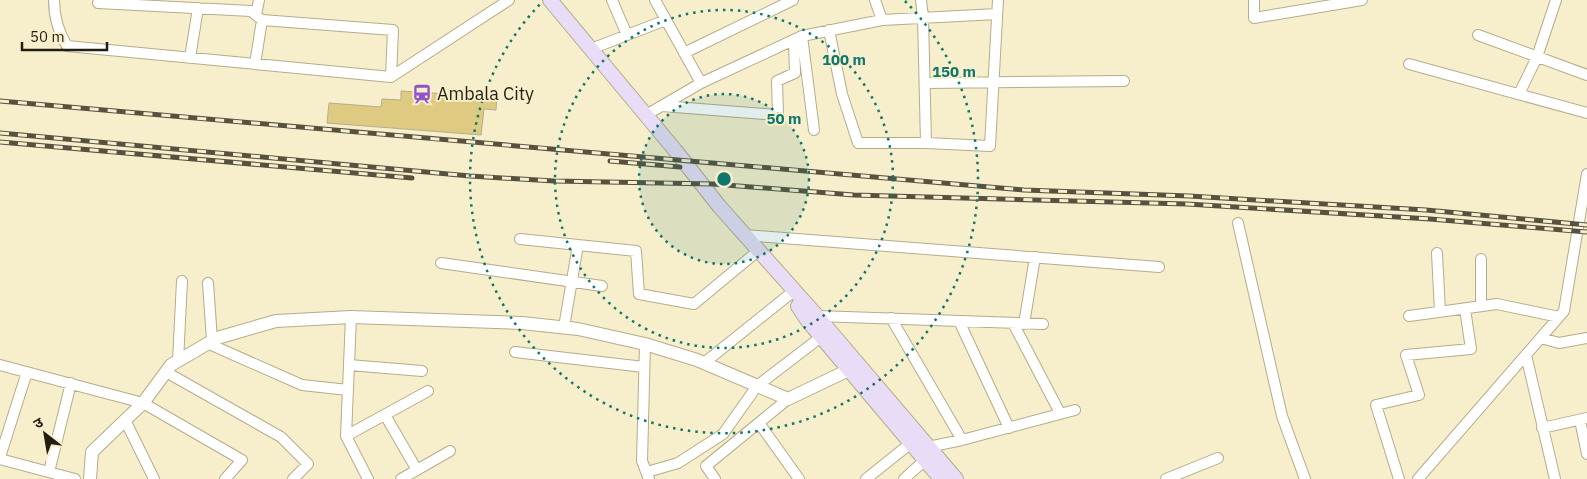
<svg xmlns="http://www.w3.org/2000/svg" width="1587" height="479" viewBox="0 0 1587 479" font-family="'IBM Plex Sans','Noto Sans Devanagari',sans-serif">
	<rect width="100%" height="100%" fill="#f7eecb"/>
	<path fill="#decb81" stroke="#b6ad8d" d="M 449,89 L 497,93 L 496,110 L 484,109 L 481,135 L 327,123 L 329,103 L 381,107 L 382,99 L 401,100 L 401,91 L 448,94 Z"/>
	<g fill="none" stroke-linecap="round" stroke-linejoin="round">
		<defs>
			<path id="minor" d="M 54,0 C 54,16 59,33 67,46 L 391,77 L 509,0
				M 612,0 L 627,35
				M 655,0 L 701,83
				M 875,0 L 882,20
				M 921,0 L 923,17 L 926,143
				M 1254,0 L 1254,18 L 1362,0
				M 98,3 L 251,11 L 262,20 L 393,30 L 391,77
				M 256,15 L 259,0
				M 829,30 L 842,94 L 858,143 L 926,143 L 990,146 L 998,0
				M 1478,35 L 1587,75
				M 802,36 L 814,130
				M 591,49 L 666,20
				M 684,53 L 793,0
				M 190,58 L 198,8
				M 255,64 L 262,20
				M 1409,64 L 1587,113
				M 925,83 L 1124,81
				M 1519,94 L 1537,57 L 1556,0
				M 662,106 L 778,115 L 777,81 L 795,73 L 794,40
				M 646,115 L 701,83 L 802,36 L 882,20 L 997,14
				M 1238,223 L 1282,416 L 1305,479
				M 744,235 L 1159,267
				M 520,239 L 636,251 L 639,294 L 694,304 L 758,251
				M 1437,253 L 1440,312
				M 1481,259 L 1481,306
				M 441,263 L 602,286
				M 208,283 L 212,340
				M 817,316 L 1043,324
				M 1409,316 L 1497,304 L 1559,317
				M 351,317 L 346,436 L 368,479
				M 891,318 L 962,440
				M 959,321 L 1009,428
				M 1013,323 L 1060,413
				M 1024,324 L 1035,257
				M 564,327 L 578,245
				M 1541,338 L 1559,343 L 1587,338
				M 207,343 L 302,385 L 348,390
				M 645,344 L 642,461 L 649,479
				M 515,352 L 644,367
				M 1526,355 L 1555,479
				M 178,361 L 182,281
				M 704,363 L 790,294
				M 0,365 L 143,403 L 242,460 L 225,479
				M 349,365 L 422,371
				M 166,372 L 281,437 L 308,464 L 293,479
				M 385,415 L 417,470
				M 125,420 L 154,479
				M 1580,420 L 1587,454
				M 759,423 L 799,479
				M 1542,428 L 1587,418
				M 346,436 L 428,391
				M 928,447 L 962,440 L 1075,410
				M 0,457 L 27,372
				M 0,459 L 75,479
				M 49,472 L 71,383
				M 647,472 L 678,463 L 723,434 L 757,386 L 821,337
				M 401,479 L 450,451
				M 715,479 L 706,466 L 788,399
				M 866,479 L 911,443
				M 904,479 L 925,460
				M 1166,479 L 1218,458
				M 1399,479 L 1376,405 L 1419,395 L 1406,355 L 1471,349 L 1465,309
				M 1418,479 L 1564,311 L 1587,174"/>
			<path id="tertiary" d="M 90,479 L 92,452 L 143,403 L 171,365 L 217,338 L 276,321 L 351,317 L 522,323 L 578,329 L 645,344 L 697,360 L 788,399 L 857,366"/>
			<path id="secondary" d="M 550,0 L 675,150 L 719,206 L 817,316 L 956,479
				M 798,306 L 808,321 L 941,479"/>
		</defs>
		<use href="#minor" stroke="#b4ac8b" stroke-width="12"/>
		<use href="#tertiary" stroke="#b4ac8b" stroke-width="14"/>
		<use href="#secondary" stroke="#b4ac8b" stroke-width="16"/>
		<use href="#minor" stroke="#fff" stroke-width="10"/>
		<use href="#tertiary" stroke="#fff" stroke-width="12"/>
		<use href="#secondary" stroke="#e8dcf6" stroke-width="14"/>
		<defs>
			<path id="rail" d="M 0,101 L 1024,190 L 1189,196 L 1426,210 L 1587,225
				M 0,133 L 470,176 L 554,181 L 713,184 L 854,195 L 1187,204 L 1430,219 L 1587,232
				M 0,142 L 412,178
				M 610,161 L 680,167"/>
		</defs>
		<use href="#rail" stroke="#575240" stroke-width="5"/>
		<use href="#rail" stroke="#f7eecb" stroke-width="3" stroke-dasharray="9" stroke-linecap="butt"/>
	</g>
	<circle cx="724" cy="179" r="85" fill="#0f766e" fill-opacity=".12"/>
	<g fill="none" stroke="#0f766e" stroke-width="2.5" stroke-dasharray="2.5 5">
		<circle cx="724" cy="179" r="85"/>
		<circle cx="724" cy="179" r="169"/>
		<path d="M905 1A254 254 0 1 1 543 1"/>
	</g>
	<defs>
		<symbol id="station-bare" viewBox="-9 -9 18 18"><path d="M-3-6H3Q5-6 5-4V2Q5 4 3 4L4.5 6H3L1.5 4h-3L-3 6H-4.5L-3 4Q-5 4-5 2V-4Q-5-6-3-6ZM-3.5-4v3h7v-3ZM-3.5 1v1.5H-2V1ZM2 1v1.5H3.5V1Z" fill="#8f53ca" stroke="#f7eecb" stroke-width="2.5" paint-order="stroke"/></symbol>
	</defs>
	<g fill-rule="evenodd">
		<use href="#station-bare" x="408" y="80" width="28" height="28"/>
	</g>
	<g text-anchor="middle" stroke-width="4" stroke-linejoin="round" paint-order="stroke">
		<g font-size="18" fill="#221f12" stroke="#f7eecb" text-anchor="start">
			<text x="437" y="100">Ambala City</text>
		</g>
	</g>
	<circle cx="724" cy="179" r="8" fill="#0f766e" stroke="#f7eecb" stroke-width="2.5"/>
	<g font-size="15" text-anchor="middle" font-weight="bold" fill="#0f766e" stroke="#f7eecb" stroke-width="4" stroke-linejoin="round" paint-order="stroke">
		<text x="844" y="65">100 m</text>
		<text x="954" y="77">150 m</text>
		<text x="784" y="124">50 m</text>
	</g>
	<g transform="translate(45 434) rotate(329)" stroke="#f7eecb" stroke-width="4" paint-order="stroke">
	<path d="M0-4L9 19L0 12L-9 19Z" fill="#221f12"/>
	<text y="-8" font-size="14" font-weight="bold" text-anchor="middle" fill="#221f12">उ</text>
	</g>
	<path d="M22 42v8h85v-8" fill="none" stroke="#221f12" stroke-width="2.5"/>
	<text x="30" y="42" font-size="15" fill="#221f12" stroke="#f7eecb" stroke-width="4" paint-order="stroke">50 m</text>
</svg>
